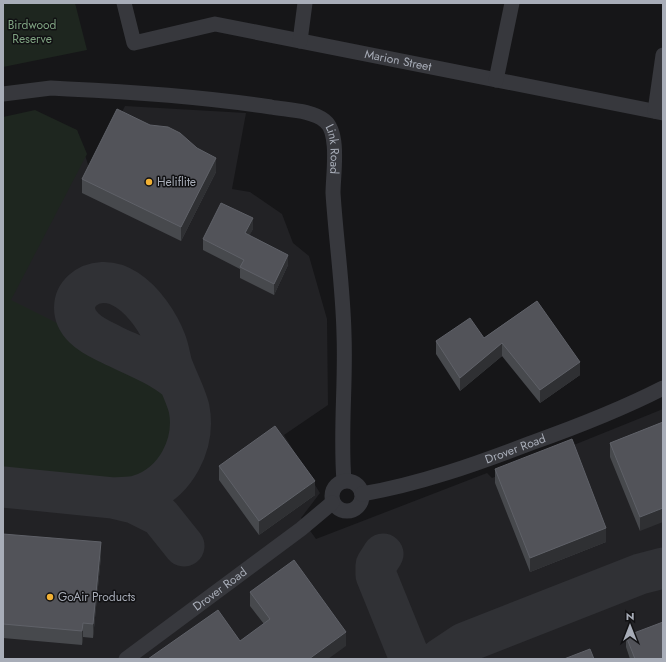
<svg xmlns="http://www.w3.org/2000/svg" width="666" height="662" viewBox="0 0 666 662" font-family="Jost,sans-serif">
	<rect width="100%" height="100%" fill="#161618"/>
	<path fill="#222225" d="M 125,106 L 246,113 L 232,189 L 250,192 L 282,214 L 293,243 L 309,256 L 327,319 L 328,405 L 284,435 L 320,493 L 301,518 L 316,539 L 487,473 L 492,478 L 663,409 L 663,659 L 3,659 L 3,117 L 77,130 L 91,174 Z"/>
	<path fill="#1e261f" d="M 3,3 L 75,3 L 87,50 L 3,67 Z
		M 35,110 L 77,130 L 87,154 L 11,300 L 159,374 C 177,393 184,411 180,437 C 176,467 152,487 121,487 C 105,487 88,483 73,482 C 49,479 26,476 3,474 L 3,117 Z"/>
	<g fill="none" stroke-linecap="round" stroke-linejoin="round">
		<path stroke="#303135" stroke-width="41" d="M 3,487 L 113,498 L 134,503 L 160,516 L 184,546
			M 113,498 C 122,497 132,498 140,495 C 176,483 196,444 189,408 C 185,393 177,379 172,365 C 170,358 169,350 166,342 C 159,323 144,301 127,290 C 93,267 57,301 84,328 C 92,336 102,340 112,345 C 135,356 159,365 178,381
			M 383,554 L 376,565 L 376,575 L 410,659
			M 440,659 L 464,643 L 640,574 L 663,568"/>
		<g stroke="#37383d" stroke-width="15">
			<path id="s1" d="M 124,3 L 134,43 L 215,24 L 663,113"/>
			<path d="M 300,41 L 305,3"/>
			<path d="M 496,80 L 512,3"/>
			<path id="s2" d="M 3,94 L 51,88 L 68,89 C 136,92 204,97 271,107 C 287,110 312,110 325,121 C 340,133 333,175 333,193 C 336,240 343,287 344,334 C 346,383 340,432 344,481"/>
			<path d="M 655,111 L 663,55"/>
			<circle cx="347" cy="496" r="15"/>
			<path id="s3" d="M 362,494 C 420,484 476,464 531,443 C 576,427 620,410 663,388"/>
			<path id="s4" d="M 126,659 L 301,529 L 332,503"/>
		</g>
	</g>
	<path fill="#47494d" d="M 216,172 L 181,241 L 82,193 L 82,179 Z
		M 253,229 L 249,235 L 288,265 L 274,295 L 240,278 L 240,269 L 203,250 L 203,239 Z
		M 537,301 L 580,375 L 540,403 L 502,356 L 460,391 L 436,354 L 436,341 L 484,338 Z
		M 663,422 L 640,531 L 610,457 L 610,443 Z
		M 219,466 L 315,495 L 259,535 L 219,480 Z
		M 495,469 L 606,542 L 530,572 L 495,483 Z
		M 3,534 L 101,556 L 93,638 L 83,637 L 82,645 L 3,638 Z
		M 250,592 L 346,646 L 240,641 L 264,624 L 250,606 Z
		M 626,636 L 663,659 L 630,659 L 626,647 Z"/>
	<path fill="#2f3033" d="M 216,158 L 216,172 L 181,241 L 181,227 Z
		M 253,218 L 253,229 L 245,244 L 245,233 Z
		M 288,255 L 288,265 L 274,295 L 274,284 Z
		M 502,343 L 502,356 L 460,391 L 460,378 Z
		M 580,362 L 580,375 L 540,403 L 540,390 Z
		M 315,481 L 315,495 L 259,535 L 259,521 Z
		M 663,508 L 663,522 L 640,531 L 640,517 Z
		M 606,528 L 606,542 L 530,572 L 530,558 Z
		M 101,542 L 101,556 L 93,638 L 93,624 Z
		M 83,623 L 83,637 L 82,645 L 82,631 Z
		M 346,632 L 346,646 L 328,659 L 309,659 Z"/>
	<path fill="#525359" stroke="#5f6168" d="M 117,109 L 150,125 L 168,127 L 180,133 L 197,148 L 216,158 L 181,227 L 82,179 Z
		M 221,203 L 253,218 L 245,233 L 288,255 L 274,284 L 240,267 L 244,260 L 203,239 Z
		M 537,301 L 580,362 L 540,390 L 502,343 L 460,378 L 436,341 L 470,318 L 484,338 Z
		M 663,422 L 663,508 L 640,517 L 610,443 Z
		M 275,426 L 315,481 L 259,521 L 219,466 Z
		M 572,439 L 606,528 L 530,558 L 495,469 Z
		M 3,534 L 101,542 L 93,624 L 83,623 L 82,631 L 3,624 Z
		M 294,560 L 346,632 L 309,659 L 148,659 L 218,610 L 240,641 L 270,619 L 250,592 Z
		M 663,622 L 663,659 L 635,659 L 626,636 Z
		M 590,649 L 594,659 L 564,659 Z"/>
	<g fill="#f2b134" stroke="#111113" stroke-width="1.5">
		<circle cx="149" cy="182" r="4"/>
		<circle cx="50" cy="597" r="4"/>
	</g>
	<g text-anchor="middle" stroke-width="3" stroke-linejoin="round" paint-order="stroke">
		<g font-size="12" fill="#7fa381" stroke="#111113">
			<text x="32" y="29">Birdwood<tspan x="32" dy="14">Reserve</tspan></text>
		</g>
		<g font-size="12" fill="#a8adb8" stroke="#111113">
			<text dy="4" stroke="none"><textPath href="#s1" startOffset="311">Marion Street</textPath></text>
			<text dy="4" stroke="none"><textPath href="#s2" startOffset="356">Link Road</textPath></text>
			<text dy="4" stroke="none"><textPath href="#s3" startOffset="160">Drover Road</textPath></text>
			<text dy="4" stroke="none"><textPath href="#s4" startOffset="117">Drover Road</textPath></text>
		</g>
		<g font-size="12" fill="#a8adb8" stroke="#111113" text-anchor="start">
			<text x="157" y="186">Heliflite</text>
			<text x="58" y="601">GoAir Products</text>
		</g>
	</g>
	<rect width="666" height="662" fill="none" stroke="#a8adb8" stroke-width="8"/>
	<g transform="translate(630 626)" stroke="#111113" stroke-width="3" paint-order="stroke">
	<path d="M0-3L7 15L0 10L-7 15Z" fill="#a8adb8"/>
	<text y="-6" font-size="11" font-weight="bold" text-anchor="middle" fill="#a8adb8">N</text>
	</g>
</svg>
